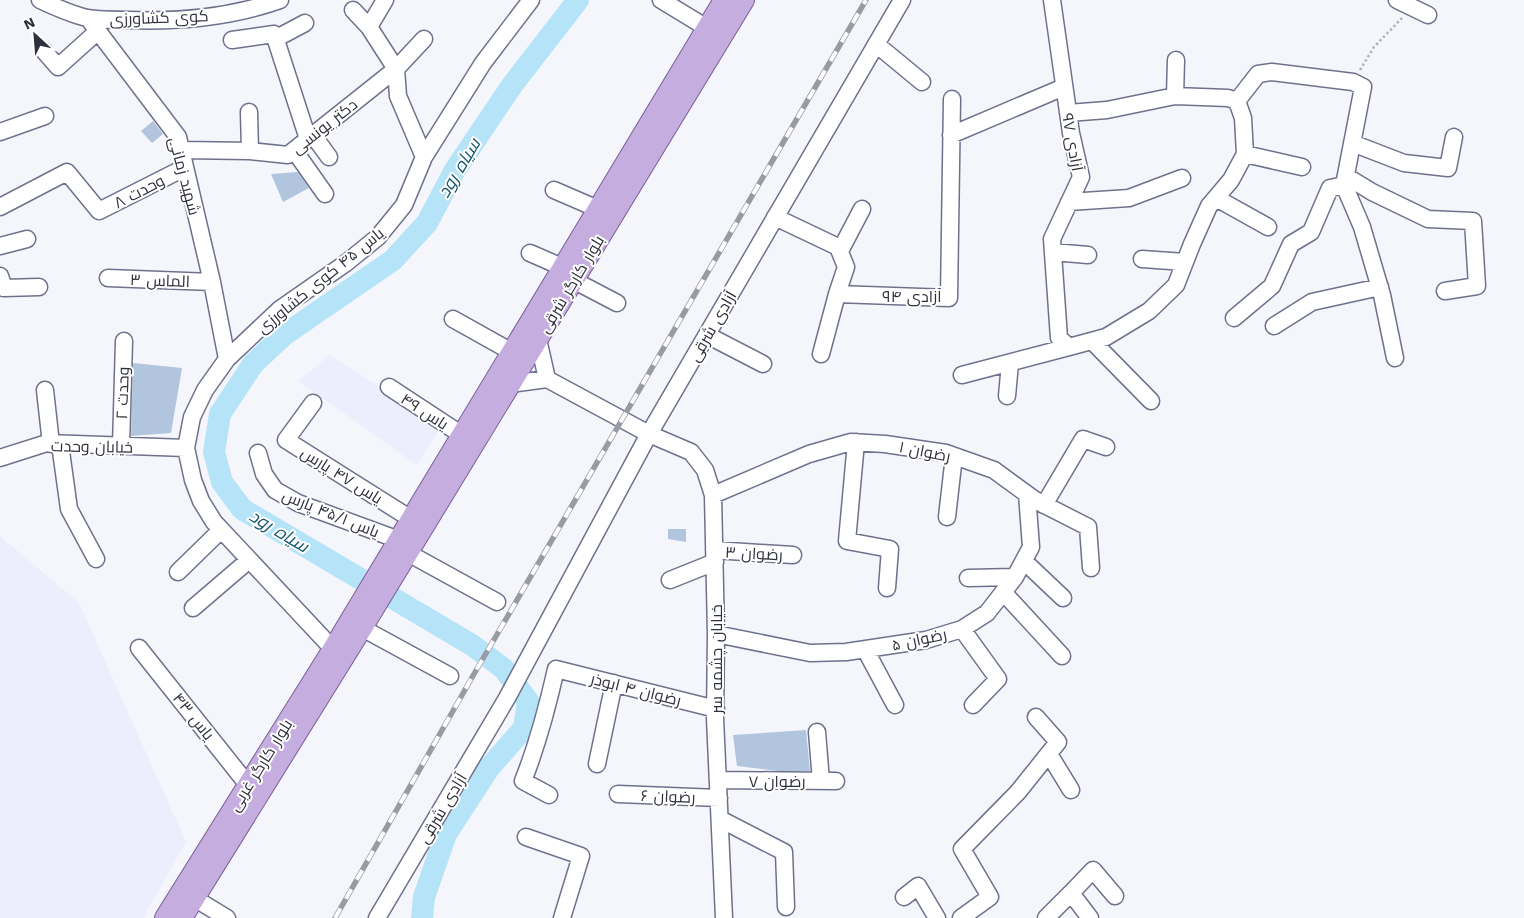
<svg xmlns="http://www.w3.org/2000/svg" width="1524" height="918" viewBox="0 0 1524 918" font-family="'Work Sans',Cairo,sans-serif">
	<rect width="100%" height="100%" fill="#f5f6fc"/>
	<path fill="#eceefd" d="M 330,355 L 433,422 L 437,433 L 417,465 L 298,381 Z
		M 0,536 L 79,603 L 186,842 L 143,918 L 0,918 Z"/>
	<g fill="none" stroke-linecap="round" stroke-linejoin="round">
		<path stroke="#b5e4f9" stroke-width="22" d="M 422,918 L 424,897 L 446,834 L 489,768 L 524,728 L 528,701 L 504,669 L 472,645 L 242,509 L 222,482 L 214,452 L 220,414 L 253,364 L 284,335 L 393,260 L 427,223 L 455,170 L 513,84 L 578,0"/>
	</g>
	<path fill="#b2c5de" d="M 153,121 L 163,134 L 152,143 L 141,131 Z
		M 298,172 L 309,188 L 283,202 L 271,174 Z
		M 133,363 L 182,368 L 171,433 L 131,436 Z
		M 668,529 L 686,529 L 686,542 L 668,539 Z
		M 806,730 L 810,771 L 779,771 L 737,766 L 733,735 Z"/>
	<g fill="none" stroke-linecap="round" stroke-linejoin="round">
		<defs>
			<path id="minor" d="M 40,0 C 55,7 70,14 87,18 C 100,20 115,20 129,20 C 179,22 232,17 280,0
				M 661,0 L 707,28
				M 1052,0 L 1071,133 L 1081,177 L 1052,239 L 1059,338 L 1069,347 L 1106,337 L 1149,311 L 1176,285 L 1192,244 L 1209,206 L 1231,180 L 1245,154 L 1243,118 L 1237,101 L 1228,98 L 1175,96 L 1107,110 L 1068,113
				M 1397,0 L 1428,15
				M 353,10 L 369,27 L 396,69 L 398,96 L 424,157
				M 88,18 L 178,137 L 212,282 L 227,359
				M 369,27 L 385,0
				M 275,39 L 305,23
				M 232,40 L 274,34 L 308,139
				M 876,44 L 922,82
				M 44,51 L 58,67 L 98,31
				M 1175,96 L 1176,60
				M 1237,101 L 1258,74 L 1272,72 L 1353,82 L 1363,87 L 1344,185 L 1362,227 L 1382,295 L 1395,358
				M 249,112 L 250,151
				M 0,132 L 45,116
				M 313,135 L 329,157
				M 951,135 L 1064,87
				M 1352,143 L 1404,163 L 1448,168 L 1454,137
				M 182,150 L 250,151 L 288,155 L 396,69 L 424,39
				M 294,150 L 325,194
				M 1245,154 L 1302,167
				M 1346,176 L 1372,192 L 1428,219 L 1473,221 L 1477,286 L 1445,291
				M 554,190 L 598,209
				M 1216,198 L 1268,227
				M 1069,202 L 1129,198 L 1182,178
				M 0,207 L 67,172 L 99,211 L 184,168
				M 775,217 L 838,247 L 846,267 L 837,294 L 821,354
				M 0,246 L 27,239
				M 840,251 L 862,209
				M 1053,252 L 1088,255
				M 530,253 L 562,267
				M 1142,259 L 1185,262
				M 0,276 L 4,288 L 39,287
				M 108,278 L 212,282
				M 573,280 L 617,303
				M 837,294 L 949,298 L 952,99
				M 1234,318 L 1272,286 L 1291,244 L 1311,232 L 1330,188 L 1344,185
				M 453,319 L 512,352
				M 1274,326 L 1312,302 L 1380,287
				M 707,335 L 763,364
				M 538,339 L 547,379
				M 1092,341 L 1151,401
				M 962,375 L 1069,347
				M 510,384 L 547,379 L 649,434 L 691,452 L 705,470 L 713,495 L 716,634 L 715,718 L 724,918
				M 389,387 L 462,435
				M 45,390 L 51,444
				M 1007,396 L 1010,363
				M 313,403 L 286,440 L 411,519
				M 856,442 L 847,541 L 890,549 L 887,588
				M 60,444 L 69,509 L 96,559
				M 121,446 L 124,341
				M 258,453 L 264,474 L 275,490 L 298,503 L 399,540
				M 0,458 L 47,443 L 186,448
				M 713,495 L 809,454 L 851,442 L 885,444 L 946,453 L 994,470 L 1035,500 L 1088,527 L 1091,568
				M 1044,505 L 1083,439 L 1106,447
				M 947,517 L 954,456
				M 714,550 L 793,555
				M 408,553 L 497,602
				M 1024,561 L 1063,598
				M 178,572 L 221,530
				M 968,578 L 1015,577
				M 670,580 L 715,562
				M 1003,592 L 1062,656
				M 193,608 L 249,560
				M 362,628 L 450,676
				M 962,629 L 998,679 L 973,705
				M 716,634 L 810,653 L 846,652 L 926,640 L 962,629 L 987,613 L 1015,577 L 1031,547 L 1027,494
				M 139,648 L 248,785
				M 333,649 L 214,522 L 201,501 L 193,480 L 186,448 L 192,417 L 205,390 L 227,359 L 280,309 L 346,263 L 378,237 L 404,205 L 424,157 L 483,63 L 531,0
				M 865,649 L 895,705
				M 817,732 L 821,781
				M 1049,754 L 1071,790
				M 597,764 L 614,683
				M 718,780 L 836,781
				M 618,794 L 719,798
				M 549,795 L 523,781 C 538,743 547,709 556,669 L 716,709
				M 720,819 L 784,852 L 786,907
				M 526,837 L 581,856 L 562,918
				M 1071,893 L 1093,870 L 1115,896
				M 904,897 L 918,886 L 937,918
				M 194,898 L 227,918
				M 377,918 L 507,698 L 649,434 L 902,0
				M 961,918 L 990,897 L 962,849 L 1018,792 L 1058,742 L 1036,717
				M 1046,918 L 1071,893 L 1090,918"/>
			<path id="major" d="M 165,918 L 333,649 L 724,0
				M 182,918 L 362,628 L 744,0"/>
		</defs>
		<use href="#minor" stroke="#6e718c" stroke-width="19"/>
		<use href="#major" stroke="#785e98" stroke-width="22"/>
		<path stroke="#b3b4bc" stroke-width="2.5" stroke-dasharray="2.5 2.5" stroke-linecap="butt" d="M 1360,70 L 1374,47 L 1402,18"/>
		<use href="#minor" stroke="#fff" stroke-width="16"/>
		<use href="#major" stroke="#c6addf" stroke-width="20"/>
		<defs>
			<path id="rail" d="M 335,918 L 474,674 L 866,0"/>
		</defs>
		<use href="#rail" stroke="#999ba3" stroke-width="5.5"/>
		<use href="#rail" stroke="#fff" stroke-width="4" stroke-dasharray="11" stroke-linecap="butt"/>
	</g>
	<g text-anchor="middle" stroke-width="4" stroke-linejoin="round" paint-order="stroke">
		<g font-size="16" fill="#2e303b" stroke="#fff">
			<text transform="translate(159 17) rotate(-2)" y="6">کوی کشاورزی</text>
			<text transform="translate(324 126) rotate(-38)" y="6">دکتر یونسی</text>
			<text transform="translate(1073 142) rotate(80)" y="6">آزادی ۹۷</text>
			<text transform="translate(185 176) rotate(75)" y="6">شهید زمانی</text>
			<text transform="translate(139 191) rotate(-27)" y="6">وحدت ۸</text>
			<text transform="translate(160 280) rotate(2)" y="6">الماس ۳</text>
			<text transform="translate(320 280) rotate(-39)" y="6">یاس ۴۵ کوی کشاورزی</text>
			<text transform="translate(571 284) rotate(-59)" y="6">بلوار کارگر شرقی</text>
			<text x="912" y="302">آزادی ۹۴</text>
			<text transform="translate(712 326) rotate(-60)" y="6">آزادی شرقی</text>
			<text transform="translate(122 393) rotate(-88)" y="6">وحدت ۲</text>
			<text transform="translate(425 411) rotate(33)" y="6">یاس ۴۹</text>
			<text transform="translate(92 446) rotate(1)" y="6">خیابان وحدت</text>
			<text transform="translate(925 451) rotate(11)" y="6">رضوان ۱</text>
			<text transform="translate(342 475) rotate(32)" y="6">یاس ۴۷ پارس</text>
			<text transform="translate(331 513) rotate(22)" y="6">یاس ۴۵/۱ پارس</text>
			<text transform="translate(754 553) rotate(3)" y="6">رضوان ۳</text>
			<text transform="translate(919 639) rotate(-12)" y="6">رضوان ۵</text>
			<text transform="translate(716 659) rotate(-90)" y="6">خیابان چشمه سر</text>
			<text transform="translate(636 689) rotate(14)" y="6">رضوان ۴ ابوذر</text>
			<text transform="translate(194 716) rotate(51)" y="6">یاس ۴۳</text>
			<text transform="translate(260 765) rotate(-58)" y="6">بلوار کارگر غربی</text>
			<text x="777" y="787">رضوان ۷</text>
			<text transform="translate(668 796) rotate(2)" y="6">رضوان ۶</text>
			<text transform="translate(442 808) rotate(-59)" y="6">آزادی شرقی</text>
		</g>
		<g font-size="18" font-style="italic" fill="#14566e" stroke="#fff">
			<text transform="translate(459 168) rotate(-59)" y="6">سیاه رود</text>
			<text transform="translate(279 531) rotate(31)" y="6">سیاه رود</text>
		</g>
	</g>
	<g transform="translate(35 35) rotate(334)" stroke="#ffffff" stroke-width="4" paint-order="stroke">
	<path d="M0-4L9 19L0 12L-9 19Z" fill="#2e303b"/>
	<text y="-8" font-size="14" font-weight="bold" text-anchor="middle" fill="#2e303b">N</text>
	</g>
</svg>
